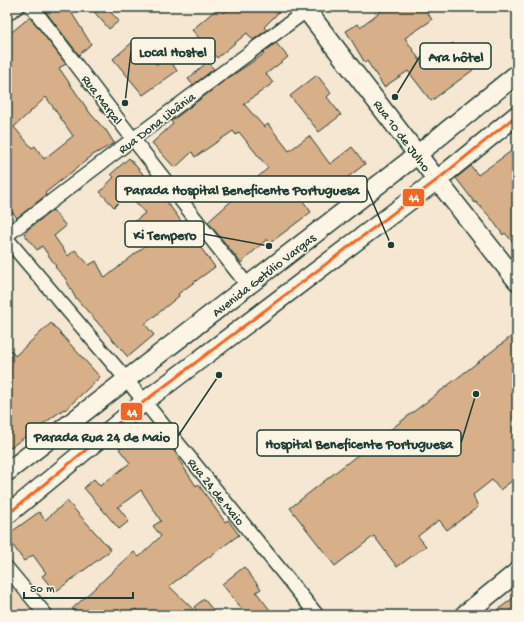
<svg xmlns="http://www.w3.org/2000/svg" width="524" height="622" viewBox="0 0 524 622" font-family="'Gochi Hand',sans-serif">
	<rect width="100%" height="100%" fill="#f5e7d2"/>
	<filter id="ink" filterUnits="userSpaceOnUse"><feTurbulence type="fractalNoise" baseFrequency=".025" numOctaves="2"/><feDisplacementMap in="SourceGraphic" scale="8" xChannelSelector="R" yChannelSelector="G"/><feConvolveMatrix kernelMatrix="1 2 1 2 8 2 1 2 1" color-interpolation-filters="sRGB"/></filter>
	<g filter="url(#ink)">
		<path fill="#ecd6bc" d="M 7,582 L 35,615 L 7,615 Z"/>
		<path fill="#d7af88" stroke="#1f3d34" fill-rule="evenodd" d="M 42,7 L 68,7 L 91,44 L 79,55 Z
			M 90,7 L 106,7 L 119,21 L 109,29 Z
			M 219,7 L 224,13 L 231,7 L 284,7 L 264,27 L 267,30 L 253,40 L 247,33 L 217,58 L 192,30 Z
			M 378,7 L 424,7 L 432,20 L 405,38 L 423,65 L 453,43 L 473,70 L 431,101 L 408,71 L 384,87 L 367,61 L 365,63 L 346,31 L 358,24 L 360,27 L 381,11 Z
			M 30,17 L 66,64 L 59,68 L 90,113 L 105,130 L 106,130 L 114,143 L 93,155 L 45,193 L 46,195 L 17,218 L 7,205 L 7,36 ZM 46,97 L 73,136 L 44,159 L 35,146 L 32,148 L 14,127 Z
			M 135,40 L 157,65 L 168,57 L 177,71 L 143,95 L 113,59 Z
			M 276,43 L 288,57 L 266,74 L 273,83 L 244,104 L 264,127 L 268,124 L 289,151 L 309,136 L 330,164 L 352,147 L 365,164 L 330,191 L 321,179 L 300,197 L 311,212 L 270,243 L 267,239 L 241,263 L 208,222 L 268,168 L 239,132 L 236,135 L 233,131 L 195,157 L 192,152 L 175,168 L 152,143 L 173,124 L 171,121 L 178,116 L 224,81 L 264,54 L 263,53 Z
			M 207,62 L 214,69 L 193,85 L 188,79 Z
			M 317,75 L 331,93 L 327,97 L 341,115 L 319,132 L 290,96 Z
			M 517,147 L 517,247 L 505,233 L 503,235 L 491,218 L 476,202 L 475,203 L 456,178 L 471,166 L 478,175 Z
			M 129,158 L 167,202 L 215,267 L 178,294 L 179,296 L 145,324 L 154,335 L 128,357 L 75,297 L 65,278 L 55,267 L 56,266 L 42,246 L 37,250 L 24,234 L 27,231 L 27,230 L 53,210 L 66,226 L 54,236 L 68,256 L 75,250 L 89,265 L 96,261 L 105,278 L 151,241 L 135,221 L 145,213 L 128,193 L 114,207 L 100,192 L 114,177 L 111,174 Z
			M 51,323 L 100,377 L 65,410 L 64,409 L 7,450 L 7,345 L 15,356 Z
			M 517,332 L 517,477 L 500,490 L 492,480 L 473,495 L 478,507 L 447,530 L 439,520 L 418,536 L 426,546 L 397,567 L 374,536 L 335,566 L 290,508 L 355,457 Z
			M 141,432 L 154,448 L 165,439 L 178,456 L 177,457 L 196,486 L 198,484 L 225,522 L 228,520 L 239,535 L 169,586 L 199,615 L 142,615 L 136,609 L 129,615 L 77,615 L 72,609 L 134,552 L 139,557 L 161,536 L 153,526 L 161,521 L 141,490 L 118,507 L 129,521 L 119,529 L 84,488 L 94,479 L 100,486 L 130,463 L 119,449 Z
			M 67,501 L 111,550 L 55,592 L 42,576 L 46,573 L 33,555 L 24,561 L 7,537 L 7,535 L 39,512 L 45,520 Z
			M 244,567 L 261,589 L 256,592 L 274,615 L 247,615 L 222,584 Z
			M 517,595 L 517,615 L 491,615 Z
			M 204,599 L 217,615 L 201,615 L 194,607 Z"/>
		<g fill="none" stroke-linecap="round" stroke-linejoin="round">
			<defs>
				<path id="street" d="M 32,7 L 133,139 L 248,286
					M 7,14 L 17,7
					M 7,235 L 133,139 L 307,10
					M 7,239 L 126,379 L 317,615
					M 7,568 L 46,615"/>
				<path id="secondary" d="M 304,7 L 437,180 L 517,281
					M 7,472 L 418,154 L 517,74
					M 7,515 L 145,401 L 437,180 L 517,115
					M 464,615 L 517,572"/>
			</defs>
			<use href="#street" stroke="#1f3d34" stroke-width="16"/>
			<use href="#secondary" stroke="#1f3d34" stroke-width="21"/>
			<use href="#street" stroke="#fcf5e5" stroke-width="13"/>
			<use href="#secondary" stroke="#fcf5e5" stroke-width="18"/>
			<defs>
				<path id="bus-1" d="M 7,515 L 145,401 L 437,180 L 517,115"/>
			</defs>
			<use href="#bus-1" stroke="#fcf5e5" stroke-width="6"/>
			<use href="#bus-1" stroke="#f26522" stroke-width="3"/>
		</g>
	</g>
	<g text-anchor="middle" stroke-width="3" stroke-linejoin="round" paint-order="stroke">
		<g font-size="13" fill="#1f3d34" stroke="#fcf5e5">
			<text transform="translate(103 99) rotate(53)" y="5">Rua Marçal</text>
			<text transform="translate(156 122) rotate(-37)" y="5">Rua Dona Libânia</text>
			<text transform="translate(403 135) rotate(53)" y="5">Rua 10 de Julho</text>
			<text transform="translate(263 274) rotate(-38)" y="5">Avenida Getúlio Vargas</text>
			<text transform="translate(217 491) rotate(51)" y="5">Rua 24 de Maio</text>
		</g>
	</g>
	<path fill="none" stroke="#1f3d34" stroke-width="1.5" d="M125 103L131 51M395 97L420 56M391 245L367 189M269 246L204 234M219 375L178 436M476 394L461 443"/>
	<g fill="#1f3d34" stroke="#fcf5e5" stroke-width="1.5">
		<circle cx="125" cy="103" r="4"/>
		<circle cx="395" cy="97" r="4"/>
		<circle cx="391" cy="245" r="4"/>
		<circle cx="269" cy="246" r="4"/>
		<circle cx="219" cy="375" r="4"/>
		<circle cx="476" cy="394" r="4"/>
	</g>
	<g fill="#fcf5e5" stroke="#1f3d34" stroke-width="1.5">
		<rect x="131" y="38" width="84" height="26" rx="4"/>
		<rect x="420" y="43" width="71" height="26" rx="4"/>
		<rect x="116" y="176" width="251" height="26" rx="4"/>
		<rect x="125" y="221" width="79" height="26" rx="4"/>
		<rect x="26" y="423" width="152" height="26" rx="4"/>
		<rect x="257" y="430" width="204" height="26" rx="4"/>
	</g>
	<g font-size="14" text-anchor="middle" font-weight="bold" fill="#1f3d34">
		<text x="173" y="56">Local Hostel</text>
		<text x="456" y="61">Ara hôtel</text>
		<text x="242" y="194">Parada Hospital Beneficente Portuguesa</text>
		<text x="165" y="239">Ki Tempero</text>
		<text x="102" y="441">Parada Rua 24 de Maio</text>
		<text x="359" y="448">Hospital Beneficente Portuguesa</text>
	</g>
	<g stroke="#fcf5e5" stroke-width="1.5">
		<rect x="402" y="188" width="23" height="19" rx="4" fill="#f26522"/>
		<rect x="120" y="402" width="23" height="19" rx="4" fill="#f26522"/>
	</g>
	<g font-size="11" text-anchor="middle" font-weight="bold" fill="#fff">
		<text x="414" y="201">44</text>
		<text x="132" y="416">44</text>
	</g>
	<rect width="524" height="622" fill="none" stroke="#fcf5e5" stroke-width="24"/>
	<rect x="12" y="12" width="500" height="598" fill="none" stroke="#1f3d34" stroke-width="1.5" filter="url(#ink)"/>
	<path d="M24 592v6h109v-6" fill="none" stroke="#1f3d34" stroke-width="2"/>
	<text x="30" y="592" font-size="12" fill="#1f3d34" stroke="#fcf5e5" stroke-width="3" paint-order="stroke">50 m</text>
</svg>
